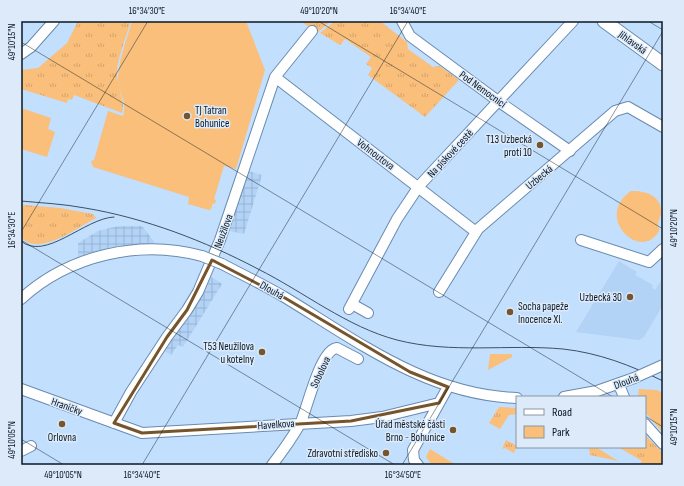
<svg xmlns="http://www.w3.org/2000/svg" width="684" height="486" viewBox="0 0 684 486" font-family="'Sofia Sans Condensed',sans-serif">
	<defs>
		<pattern id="industrial-grid" width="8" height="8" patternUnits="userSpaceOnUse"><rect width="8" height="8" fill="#b2d2f6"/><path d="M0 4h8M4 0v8" fill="none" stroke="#98b4d3"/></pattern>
		<pattern id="grass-tufts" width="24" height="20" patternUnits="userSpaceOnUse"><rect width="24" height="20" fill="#f9bf7b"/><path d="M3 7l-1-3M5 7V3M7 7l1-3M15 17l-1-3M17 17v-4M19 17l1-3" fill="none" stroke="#d4a36a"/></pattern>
	</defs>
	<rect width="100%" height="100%" fill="#c2dffe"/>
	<path fill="#b2d2f6" d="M 619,261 L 637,272 L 635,275 L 653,285 L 652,288 L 655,290 L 663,278 L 663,305 L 644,337 L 639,340 L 576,332 Z"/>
	<path fill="url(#industrial-grid)" d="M 248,171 L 262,175 L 244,234 L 229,231 Z
		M 118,226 L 142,226 L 155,243 L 106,248 L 78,257 L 78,243 L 98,231 Z
		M 210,276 L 222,284 L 183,347 L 178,345 L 171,355 L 163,350 Z"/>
	<path fill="url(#grass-tufts)" d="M 78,21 L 131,21 C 126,37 119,54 117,70 C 116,86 126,102 122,113 L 74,95 L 72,100 L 68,99 L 67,103 L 21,89 L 21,70 L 38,68 L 67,43 Z
		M 300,21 L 331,21 L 318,32 Z
		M 335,21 L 380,21 L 407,42 L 408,49 L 433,67 L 440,66 L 459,80 L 425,117 L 368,75 L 372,68 L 366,64 L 371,57 L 345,39 L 340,45 L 320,33 Z
		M 24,205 L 60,208 L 93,214 L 96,218 C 78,227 38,258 21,237 L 21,208 Z
		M 499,407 L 517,408 L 517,414 L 509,415 L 500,429 L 489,423 Z
		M 645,435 L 663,453 L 663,465 L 639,465 L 642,461 L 618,447 L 645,447 Z
		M 506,440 L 517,446 L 514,453 L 505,448 L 502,449 Z
		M 592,447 L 596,447 L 618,461 L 590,455 L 589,449 Z"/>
	<path fill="#f9bf7b" d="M 132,21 L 246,21 L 265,70 L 236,169 L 224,166 L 214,199 L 216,200 L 215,204 L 213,203 L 211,209 L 209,210 L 188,204 L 189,197 L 93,167 L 91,161 L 94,160 L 108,111 L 123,116 C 128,99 117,93 118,77 C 119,58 127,39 132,21 Z
		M 21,108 L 51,118 L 48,129 L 55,132 L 47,157 L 21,149 Z
		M 631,191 C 645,190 662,196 661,212 C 661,216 658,222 658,225 C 658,227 660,229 659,231 C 641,263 593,217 631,191 Z
		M 490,354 L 511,354 L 512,355 L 512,357 L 488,370 Z
		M 639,389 L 657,390 L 663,393 L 663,433 L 645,412 L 645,397 L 638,397 Z
		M 430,449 L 456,465 L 432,465 L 426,457 Z"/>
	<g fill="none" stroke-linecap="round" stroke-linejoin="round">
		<defs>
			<path id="minor" d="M 402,21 L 410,36 L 498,101 L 570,151
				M 21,54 L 31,47 L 54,21
				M 275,77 L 476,232
				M 581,240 L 649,262 L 663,249
				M 222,264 C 243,275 266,286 286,298 C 360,343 428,395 517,398
				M 439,292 L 478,229 L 615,111 L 628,107 L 663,127
				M 21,299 C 69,255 140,239 202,256
				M 352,304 L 368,313
				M 349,309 L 397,219 L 419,186 L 573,21
				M 619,385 L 624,397
				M 21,389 L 142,433 L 351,421 L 382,417 L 439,403
				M 564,397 L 597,391 L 634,378
				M 114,423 L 131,392 L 167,337 L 187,310 L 198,292 L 220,240 L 275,77 L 312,31
				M 645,424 L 663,444
				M 21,451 L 31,446
				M 272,465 C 282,452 292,438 300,424 C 307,410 320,349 337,348 L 358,359
				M 418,465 L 414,460 L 413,450 L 448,387"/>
			<path id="major" d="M 604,21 L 663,64"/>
		</defs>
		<use href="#minor" stroke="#6a8baf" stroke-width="12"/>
		<use href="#major" stroke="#6a8baf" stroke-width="15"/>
		<use href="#minor" stroke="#fff" stroke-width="10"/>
		<use href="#major" stroke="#fff" stroke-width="13"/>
		<path stroke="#3e5062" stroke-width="1" d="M 21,201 C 42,203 64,204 85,208 C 145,218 205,241 258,269 C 304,292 347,327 397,340 C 451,354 508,344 563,349 C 599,353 630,365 663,381
			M 21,241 C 45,262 85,218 114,217"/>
		<defs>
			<path id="minor-bridge" d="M 202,256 L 222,264
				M 634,378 L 663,365"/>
		</defs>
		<use href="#minor-bridge" stroke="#6a8baf" stroke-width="12" stroke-linecap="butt"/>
		<use href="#minor-bridge" stroke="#fff" stroke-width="10"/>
	</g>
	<path fill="none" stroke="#77552c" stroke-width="3" stroke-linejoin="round" d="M 212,260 L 285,298 L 410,372 L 448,387 L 439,403 L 351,421 L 142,433 L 114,423 L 167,337 L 187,310 Z"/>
	<path fill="none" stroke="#0a1825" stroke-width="1" stroke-opacity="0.45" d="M 318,21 L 663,229M 648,21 L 663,30M 21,42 L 613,397M 21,232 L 148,21M 21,240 L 395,465M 645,416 L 663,427M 21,439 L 64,465M 142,465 L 408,21M 402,465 L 663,31"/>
	<g fill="#77552c" stroke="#dceafa" stroke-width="1.5">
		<circle cx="187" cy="116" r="4"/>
		<circle cx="540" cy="145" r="4"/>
		<circle cx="630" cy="297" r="4"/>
		<circle cx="510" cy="312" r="4"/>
		<circle cx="262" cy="352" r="4"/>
		<circle cx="62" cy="424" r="4"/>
		<circle cx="453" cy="430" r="4"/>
		<circle cx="386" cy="453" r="4"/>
	</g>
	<g text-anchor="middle" stroke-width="3" stroke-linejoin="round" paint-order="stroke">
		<g font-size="11" fill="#0a1825" stroke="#dceafa">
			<text transform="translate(633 42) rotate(36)" y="4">Jihlavská</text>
			<text transform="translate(483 89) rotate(36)" y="4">Pod Nemocnicí</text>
			<text transform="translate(450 153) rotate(-47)" y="4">Na pískové cestě</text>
			<text transform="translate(376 154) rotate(37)" y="4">Vohnoutova</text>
			<text transform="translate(539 177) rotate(-40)" y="4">Uzbecká</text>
			<text transform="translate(223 231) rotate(-70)" y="4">Neužilova</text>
			<text transform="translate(272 290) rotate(29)" y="4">Dlouhá</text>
			<text transform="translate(320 372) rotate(-65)" y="4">Sobolova</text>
			<text transform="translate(626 381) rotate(-21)" y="4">Dlouhá</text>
			<text transform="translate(67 406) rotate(20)" y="4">Hraničky</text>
			<text transform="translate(276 424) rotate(-4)" y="4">Havelkova</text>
		</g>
		<g font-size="11" fill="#0a1825" stroke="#dceafa" text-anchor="end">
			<text x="195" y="114" text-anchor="start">TJ Tatran<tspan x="195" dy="13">Bohunice</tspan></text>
			<text x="532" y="143">T13 Uzbecká<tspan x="532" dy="13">proti 10</tspan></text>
			<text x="622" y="301">Uzbecká 30</text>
			<text x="518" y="310" text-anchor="start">Socha papeže<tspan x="518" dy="13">Inocence XI.</tspan></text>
			<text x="254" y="350">T53 Neužilova<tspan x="254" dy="13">u kotelny</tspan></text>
			<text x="445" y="428">Úřad městské části<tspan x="445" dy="13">Brno - Bohunice</tspan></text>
			<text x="62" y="441" text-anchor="middle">Orlovna</text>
			<text x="378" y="457">Zdravotní středisko</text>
		</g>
	</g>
	<rect width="684" height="486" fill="none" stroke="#dceafa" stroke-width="44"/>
	<rect x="516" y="396" width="130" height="52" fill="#dceafa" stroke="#8896a5"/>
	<rect x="524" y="409" width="20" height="6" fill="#ffffff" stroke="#8896a5"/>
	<text x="552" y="416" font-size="12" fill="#0a1825">Road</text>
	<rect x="524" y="426" width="20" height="12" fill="#f9bf7b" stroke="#8896a5"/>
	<text x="552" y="436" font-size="12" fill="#0a1825">Park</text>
	<rect x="22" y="22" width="640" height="442" fill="none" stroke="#0a1825" stroke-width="1.5"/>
	<g font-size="10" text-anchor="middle" fill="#0a1825">
		<text x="147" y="14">16°34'30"E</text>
		<text x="319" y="14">49°10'20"N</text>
		<text x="408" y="14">16°34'40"E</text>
		<text transform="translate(11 42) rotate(-90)" y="4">49°10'15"N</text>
		<text transform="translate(673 228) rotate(-90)" y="4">49°10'20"N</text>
		<text transform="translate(11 230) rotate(-90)" y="4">16°34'30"E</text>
		<text transform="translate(673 427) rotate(-90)" y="4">49°10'15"N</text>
		<text transform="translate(11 440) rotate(-90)" y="4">49°10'05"N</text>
		<text x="63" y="478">49°10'05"N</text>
		<text x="142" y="478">16°34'40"E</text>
		<text x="403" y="478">16°34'50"E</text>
	</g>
</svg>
